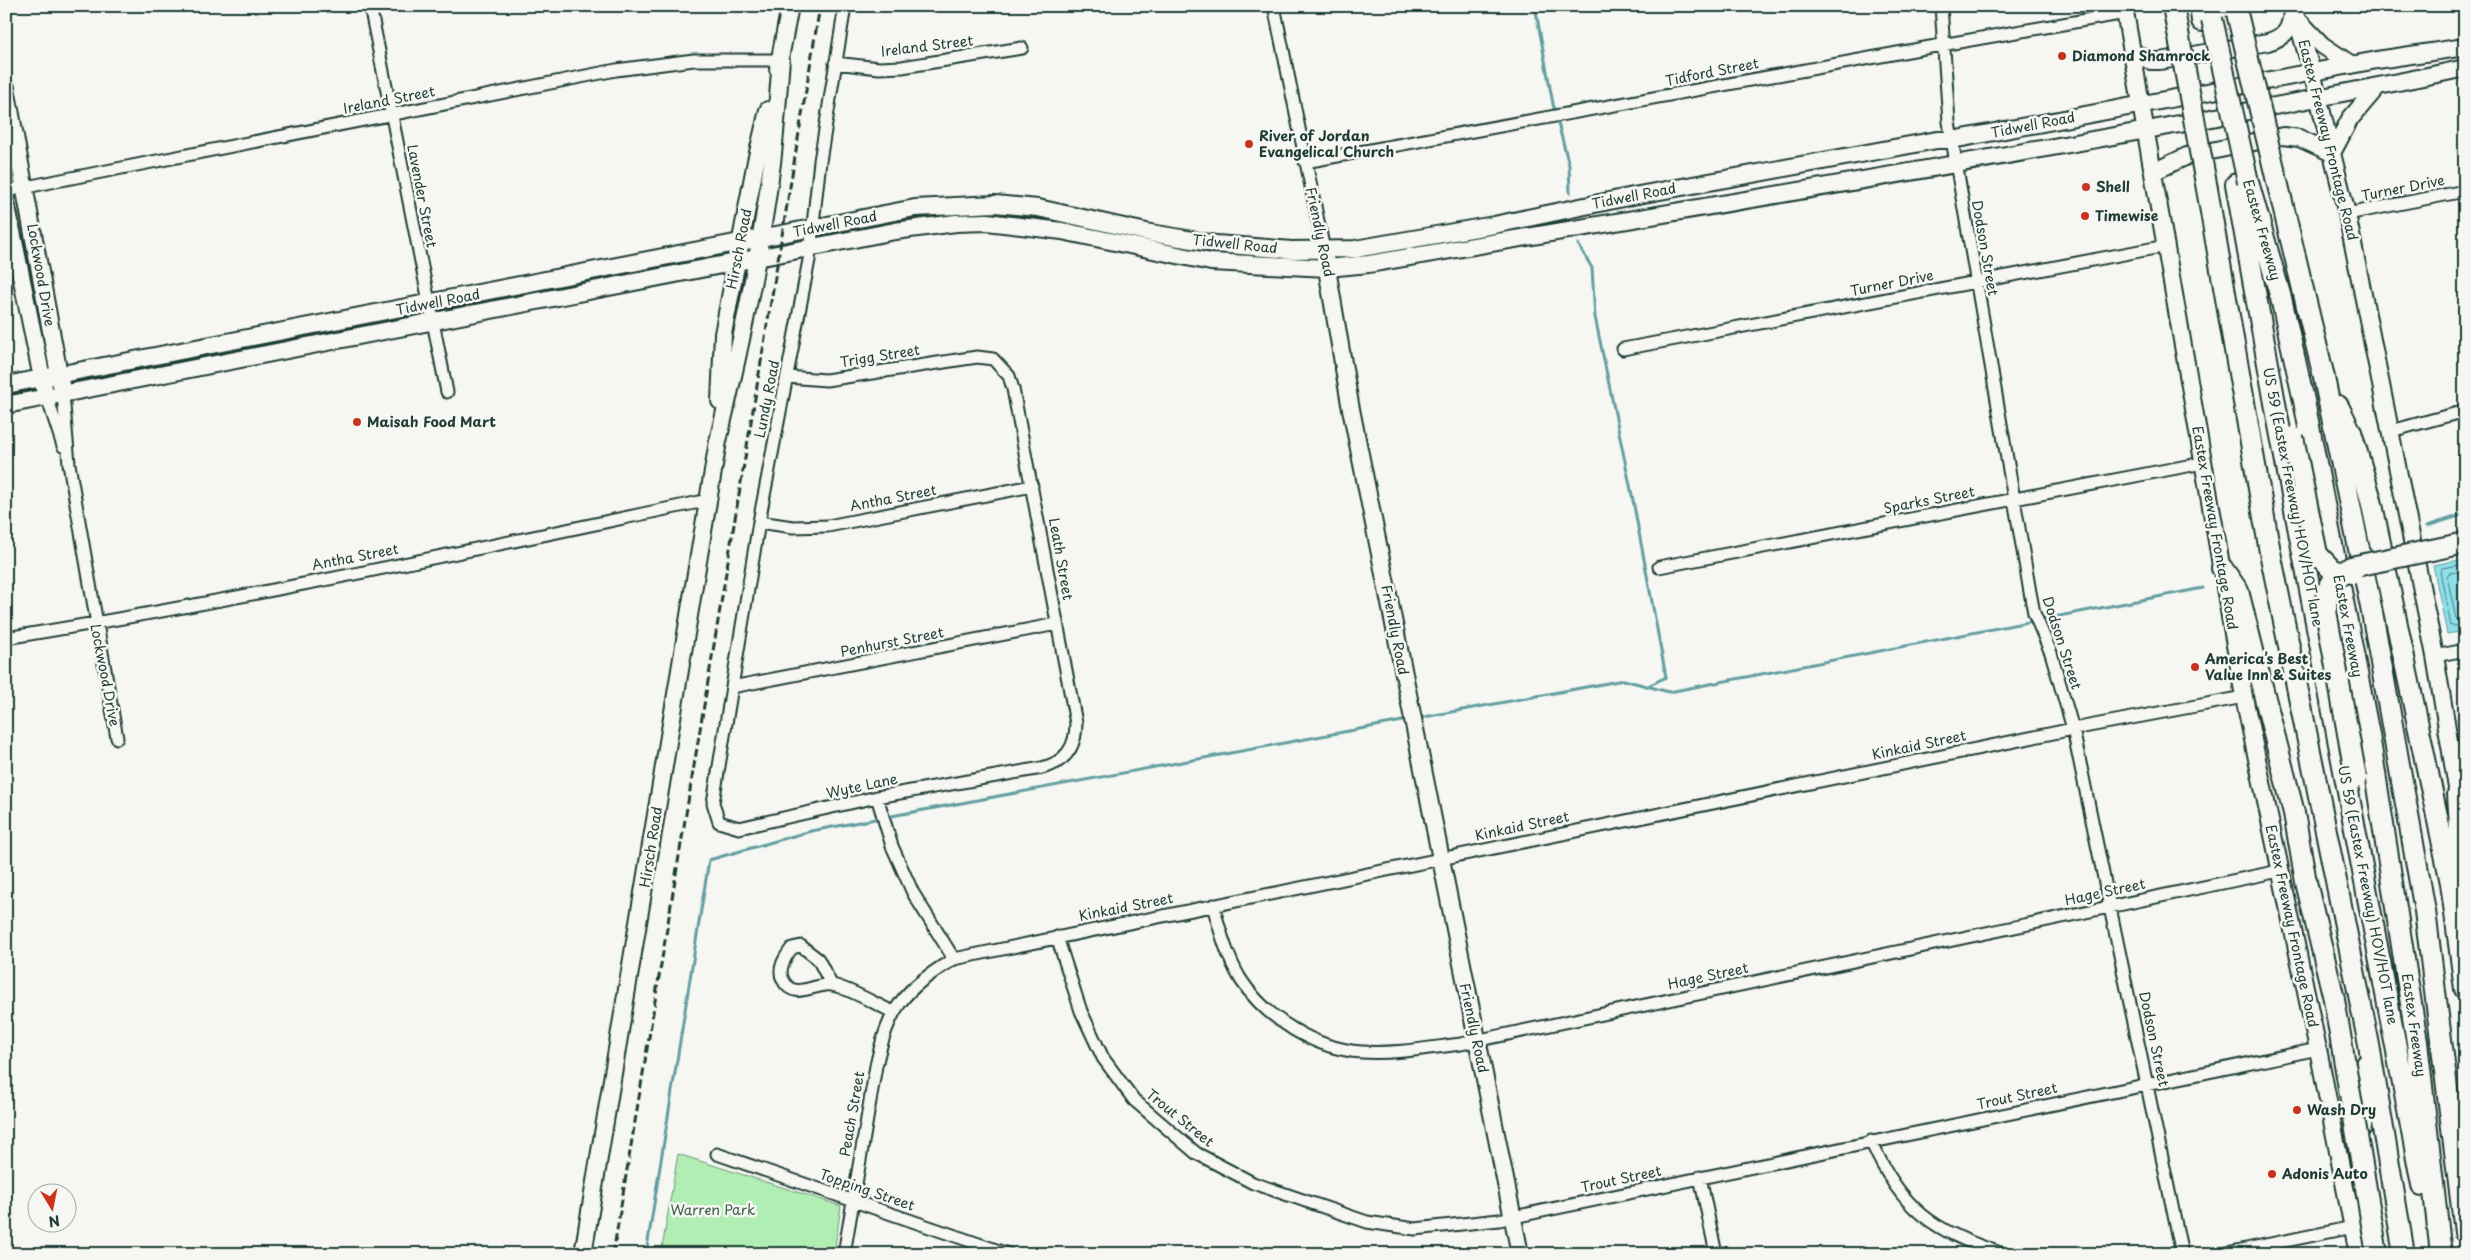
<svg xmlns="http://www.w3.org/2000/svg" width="2471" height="1260" viewBox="0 0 2471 1260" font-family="'Playpen Sans',sans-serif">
	<rect width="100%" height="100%" fill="#f6f6f2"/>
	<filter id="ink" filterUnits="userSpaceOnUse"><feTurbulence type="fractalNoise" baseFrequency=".02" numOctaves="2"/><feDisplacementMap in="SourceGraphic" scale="10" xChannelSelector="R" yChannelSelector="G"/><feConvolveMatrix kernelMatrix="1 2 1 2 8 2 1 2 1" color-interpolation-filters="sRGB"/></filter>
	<g filter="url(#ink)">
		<path fill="#b1eeb4" stroke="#689674" d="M 678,1154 L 841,1206 L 834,1254 L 661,1254 Z"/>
		<path fill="#8edfe9" stroke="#629ea1" d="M 2465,559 L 2465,631 L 2447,634 L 2433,565 Z"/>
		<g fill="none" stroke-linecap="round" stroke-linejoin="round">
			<path stroke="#4b7e7c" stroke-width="1" d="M 2465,564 L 2442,568 L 2440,571 L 2451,626 L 2465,626
				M 2465,571 L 2449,573 L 2447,576 L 2456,619 L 2465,620"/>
			<path stroke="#629ea1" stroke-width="3" d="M 1535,6 L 1553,104 L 1569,165 L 1570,193
				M 1578,244 L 1592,268 L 1595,317 L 1632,495 L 1666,677 L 1648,686
				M 2427,526 L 2465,514
				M 1419,718 L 1624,680 L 1669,692 L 2203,588
				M 646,1254 L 709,860 L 811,831 L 1408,720"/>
			<defs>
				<path id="street" d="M 370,6 L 447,392
					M 1274,6 L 1324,250
					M 1941,6 L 1949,122 L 2030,592 L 2034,613 L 2051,653 L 2073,729 L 2182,1254
					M 835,63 L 879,68 L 902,67 L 1022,48
					M 1305,162 L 1930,47 L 2126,13
					M 6,191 L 616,70 L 694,60 L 781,60
					M 2347,214 L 2465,191
					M 1623,349 L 2166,246
					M 787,377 L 826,380 L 977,357 L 993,359 L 1009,376 L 1013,389 L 1076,723 C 1076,747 1066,762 1042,768 L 877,797 L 739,828 L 719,822 L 713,803 L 759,522 L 809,260 L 820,161 L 845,6
					M 63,394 L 69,464 L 117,738
					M 47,397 L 63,446
					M 2391,431 L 2465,411
					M 759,522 L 793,527 L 828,526 L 1032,486
					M 1659,567 L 2203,463
					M 6,638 C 242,600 475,549 709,500
					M 2435,656 L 2465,650
					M 732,687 L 1057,624
					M 877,797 L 892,846 L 913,893 L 954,959
					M 1213,905 C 1220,931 1227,957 1241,980 C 1267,1019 1315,1049 1362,1052 C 1395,1054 1428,1048 1461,1044 L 2279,871
					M 1057,937 L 1081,1011 L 1103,1058 L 1134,1100 L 1196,1153 L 1253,1183 L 1367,1222 L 1415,1229 L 1499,1220 L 2318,1049
					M 831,984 L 818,959 L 801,946 L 792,948 C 785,957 777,969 783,980 C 794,1002 816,982 832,985 C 849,988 877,1005 893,1012
					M 1871,1141 C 1901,1210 1933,1231 2003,1254
					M 717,1154 L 1008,1254
					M 1700,1177 L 1716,1254
					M 844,1254 L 876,1066 C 889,1007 903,990 954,959 L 2073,729 L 2244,697
					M 2222,1254 L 2353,1227"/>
				<path id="secondary" d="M 2124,6 L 2244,697 L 2318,1049 L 2357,1249
					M 2293,6 L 2312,72 L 2347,214 L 2435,656 L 2460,806
					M 2300,22 L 2322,45 L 2352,65
					M 2132,52 L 2151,61 L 2160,61 L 2268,42 C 2290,35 2290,27 2293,6
					M 778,69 L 790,6
					M 6,88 L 61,385
					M 2332,153 L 2350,119 L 2377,87
					M 2153,172 L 2187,156 L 2283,136 L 2299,138 L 2332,153
					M 6,202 L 44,388
					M 1325,257 L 1350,404 L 1520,1254
					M 6,385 L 915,208 L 995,204 L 1038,208 L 1151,233 L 1216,244 L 1292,250 L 1355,249 L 1494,225 L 1633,196 L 1937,140 L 1952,140 L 2377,60 L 2465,47
					M 720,401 L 723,334 L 756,161 L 768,110
					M 6,405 L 895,231 L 956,223 L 987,222 L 1062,231 L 1211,262 L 1327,268 L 1369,264 C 1634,218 1899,176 2163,127 C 2264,108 2365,90 2465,68
					M 583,1254 L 718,441 C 740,349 760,257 772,163 C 776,129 778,94 781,60"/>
				<path id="highway" d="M 2173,6 L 2177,27
					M 2200,6 L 2202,21
					M 2276,177 L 2323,373 L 2372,612 L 2425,911 L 2465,1232
					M 2248,182 L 2281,298 L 2304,401 L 2369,735 L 2417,1042 L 2441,1254
					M 2236,184 L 2278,420 L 2422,1185
					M 2207,189 L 2270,552 L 2369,1045 L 2404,1254
					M 2338,406 L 2351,432 L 2371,500 L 2451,883 L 2465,989
					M 2222,568 L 2238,591 L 2294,813 L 2306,882 L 2334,999
					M 2458,794 L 2464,893
					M 2361,1127 L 2361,1102 L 2367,1064
					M 2363,1209 L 2364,1254"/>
			</defs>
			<use href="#street" stroke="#1f3d34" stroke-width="15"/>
			<use href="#secondary" stroke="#1f3d34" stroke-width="20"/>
			<use href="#highway" stroke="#1f3d34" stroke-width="24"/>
			<use href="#street" stroke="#f6f6f2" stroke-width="11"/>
			<use href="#secondary" stroke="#f6f6f2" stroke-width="16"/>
			<use href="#highway" stroke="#f6f6f2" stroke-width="20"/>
			<path stroke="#1f3d34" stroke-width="3" stroke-dasharray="8 4" stroke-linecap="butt" d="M 613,1254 L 820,6"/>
			<defs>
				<path id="highway-bridge" d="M 2237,13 L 2276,177
					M 2212,19 L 2248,182
					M 2177,27 L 2207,189
					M 2293,437 L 2317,554 L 2333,571 L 2352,573
					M 2356,778 L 2326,611 L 2327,591 L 2333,581 L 2351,567 L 2465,543
					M 2334,999 L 2377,1254"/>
			</defs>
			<use href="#highway-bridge" stroke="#1f3d34" stroke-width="24" stroke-linecap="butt"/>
			<use href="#highway-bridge" stroke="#f6f6f2" stroke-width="20"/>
		</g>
	</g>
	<g fill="#c8321e" stroke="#f6f6f2" stroke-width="2">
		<circle cx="2062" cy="56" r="5"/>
		<circle cx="1249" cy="144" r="5"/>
		<circle cx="2086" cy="187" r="5"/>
		<circle cx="2085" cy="216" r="5"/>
		<circle cx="357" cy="422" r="5"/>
		<circle cx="2195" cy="667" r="5"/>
		<circle cx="2297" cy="1110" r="5"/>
		<circle cx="2272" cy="1174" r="5"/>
	</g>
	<g text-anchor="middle" stroke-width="5" stroke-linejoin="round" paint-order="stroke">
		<g font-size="14" fill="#1f3d34" stroke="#f6f6f2">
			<text transform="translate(927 46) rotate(-7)" y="5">Ireland Street</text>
			<text transform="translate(1712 72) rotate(-11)" y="5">Tidford Street</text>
			<text transform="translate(389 100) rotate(-11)" y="5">Ireland Street</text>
			<text transform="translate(2033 125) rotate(-11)" y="5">Tidwell Road</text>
			<text transform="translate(2328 140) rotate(76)" y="5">Eastex Freeway Frontage Road</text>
			<text transform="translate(2403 188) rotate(-11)" y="5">Turner Drive</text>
			<text transform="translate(422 196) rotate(79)" y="5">Lavender Street</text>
			<text transform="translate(1634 196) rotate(-11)" y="5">Tidwell Road</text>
			<text transform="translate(835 224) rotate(-11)" y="5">Tidwell Road</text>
			<text transform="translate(2262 230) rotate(74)" y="5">Eastex Freeway</text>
			<text transform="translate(1320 232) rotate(78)" y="5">Friendly Road</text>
			<text transform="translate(1235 244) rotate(6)" y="5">Tidwell Road</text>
			<text transform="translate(1985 248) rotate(80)" y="5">Dodson Street</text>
			<text transform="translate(739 249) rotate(-79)" y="5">Hirsch Road</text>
			<text transform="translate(41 275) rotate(80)" y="5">Lockwood Drive</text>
			<text transform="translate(1892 283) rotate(-11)" y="5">Turner Drive</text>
			<text transform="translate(438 302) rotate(-11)" y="5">Tidwell Road</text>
			<text transform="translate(880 356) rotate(-9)" y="5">Trigg Street</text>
			<text transform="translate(767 399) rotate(-79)" y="5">Lundy Road</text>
			<text transform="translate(2293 497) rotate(79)" y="5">US 59 (Eastex Freeway) HOV/HOT lane</text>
			<text transform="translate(893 498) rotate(-11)" y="5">Antha Street</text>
			<text transform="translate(1929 500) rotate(-11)" y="5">Sparks Street</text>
			<text transform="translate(2215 528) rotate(80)" y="5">Eastex Freeway Frontage Road</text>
			<text transform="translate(355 557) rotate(-11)" y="5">Antha Street</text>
			<text transform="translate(1061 559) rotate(80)" y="5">Leath Street</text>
			<text transform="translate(2348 626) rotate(79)" y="5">Eastex Freeway</text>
			<text transform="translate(1395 630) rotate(79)" y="5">Friendly Road</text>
			<text transform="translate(892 642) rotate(-11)" y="5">Penhurst Street</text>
			<text transform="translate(2062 643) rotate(72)" y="5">Dodson Street</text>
			<text transform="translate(105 675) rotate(79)" y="5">Lockwood Drive</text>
			<text transform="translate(1919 745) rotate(-12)" y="5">Kinkaid Street</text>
			<text transform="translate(862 786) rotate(-12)" y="5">Wyte Lane</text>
			<text transform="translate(1522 826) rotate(-12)" y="5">Kinkaid Street</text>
			<text transform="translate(651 847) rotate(-81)" y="5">Hirsch Road</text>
			<text transform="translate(2105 892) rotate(-12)" y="5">Hage Street</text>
			<text transform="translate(2368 895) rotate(79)" y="5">US 59 (Eastex Freeway) HOV/HOT lane</text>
			<text transform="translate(1126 907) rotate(-11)" y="5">Kinkaid Street</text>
			<text transform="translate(2292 926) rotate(78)" y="5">Eastex Freeway Frontage Road</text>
			<text transform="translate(1708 976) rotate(-12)" y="5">Hage Street</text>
			<text transform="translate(2414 1025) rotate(82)" y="5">Eastex Freeway</text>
			<text transform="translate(1474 1028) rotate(78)" y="5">Friendly Road</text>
			<text transform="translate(2154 1039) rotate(78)" y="5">Dodson Street</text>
			<text transform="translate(2017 1096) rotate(-12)" y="5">Trout Street</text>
			<text transform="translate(852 1114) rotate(-80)" y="5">Peach Street</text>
			<text transform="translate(1180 1118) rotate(39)" y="5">Trout Street</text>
			<text transform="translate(1621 1179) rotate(-12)" y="5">Trout Street</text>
			<text transform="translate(867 1190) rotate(19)" y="5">Topping Street</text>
		</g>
		<g font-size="14" font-weight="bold" fill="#1f3d34" stroke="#f6f6f2" text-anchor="start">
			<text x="2072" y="61">Diamond Shamrock</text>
			<text x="1259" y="141">River of Jordan<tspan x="1259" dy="16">Evangelical Church</tspan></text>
			<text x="2096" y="192">Shell</text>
			<text x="2095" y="221">Timewise</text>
			<text x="367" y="427">Maisah Food Mart</text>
			<text x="2205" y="664">America’s Best<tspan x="2205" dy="16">Value Inn &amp; Suites</tspan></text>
			<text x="2307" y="1115">Wash Dry</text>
			<text x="2282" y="1179">Adonis Auto</text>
		</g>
		<g font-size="14" fill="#3c604e" stroke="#f6f6f2">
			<text x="713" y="1215">Warren Park</text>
		</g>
	</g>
	<rect width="2471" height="1260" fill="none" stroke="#f6f6f2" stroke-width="25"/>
	<rect x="12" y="12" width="2446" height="1235" fill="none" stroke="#1f3d34" stroke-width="2" filter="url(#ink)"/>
	<g transform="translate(52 1208) rotate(170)"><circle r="24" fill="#f6f6f2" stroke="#a0aca6"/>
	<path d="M0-4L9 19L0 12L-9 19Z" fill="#c8321e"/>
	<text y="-8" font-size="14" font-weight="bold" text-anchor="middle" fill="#1f3d34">N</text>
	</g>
</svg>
